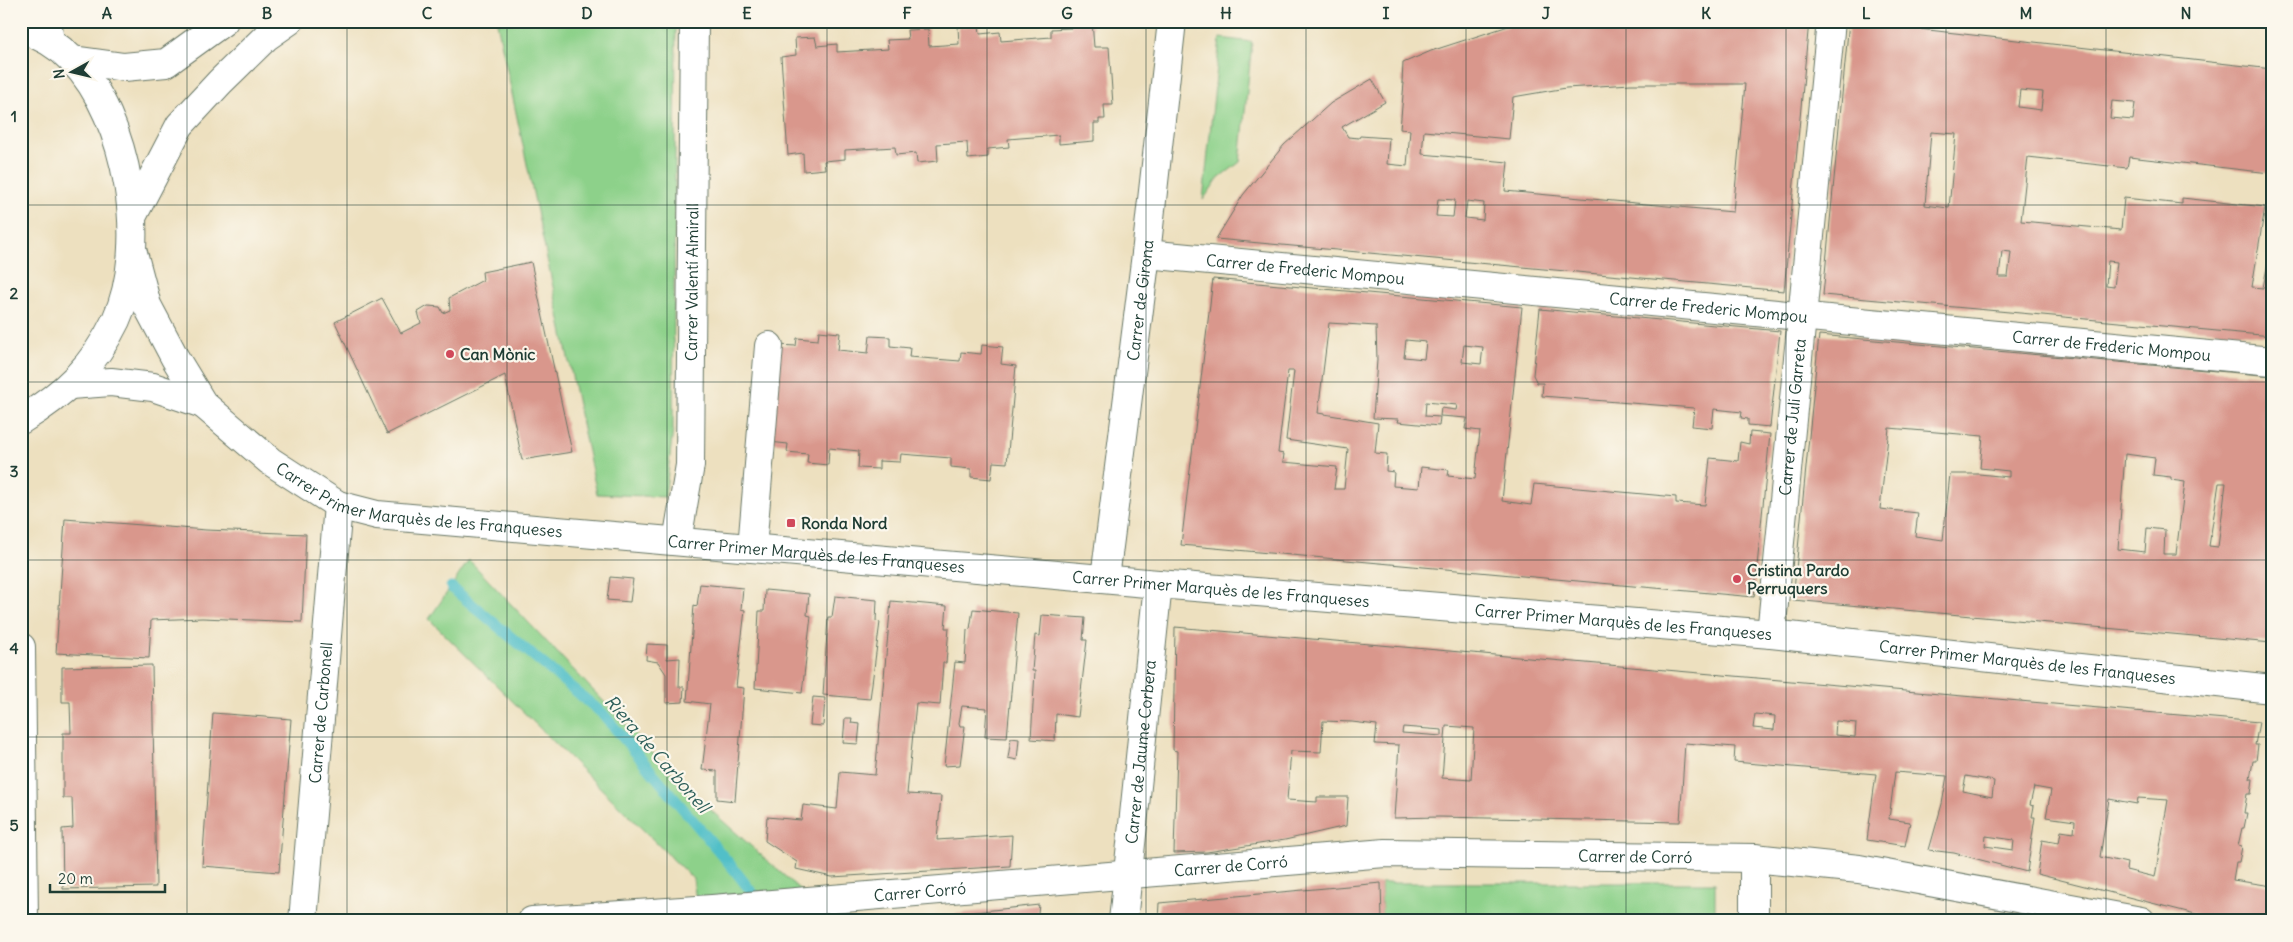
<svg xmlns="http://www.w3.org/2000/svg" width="2293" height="942" viewBox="0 0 2293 942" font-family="Delius,sans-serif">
	<rect width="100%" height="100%" fill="#fbf7ec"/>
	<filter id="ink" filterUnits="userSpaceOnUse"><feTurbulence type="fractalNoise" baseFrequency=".02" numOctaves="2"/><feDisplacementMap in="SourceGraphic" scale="10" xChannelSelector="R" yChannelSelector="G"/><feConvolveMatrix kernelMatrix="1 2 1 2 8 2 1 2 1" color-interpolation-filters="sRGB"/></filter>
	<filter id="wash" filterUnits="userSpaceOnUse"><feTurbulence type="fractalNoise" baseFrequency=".0096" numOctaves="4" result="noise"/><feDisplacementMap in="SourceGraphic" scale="20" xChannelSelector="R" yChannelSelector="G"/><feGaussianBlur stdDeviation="1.12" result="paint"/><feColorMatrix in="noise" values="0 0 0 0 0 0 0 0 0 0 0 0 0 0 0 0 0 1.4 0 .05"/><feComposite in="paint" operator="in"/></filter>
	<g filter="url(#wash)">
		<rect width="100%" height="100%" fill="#ede0bf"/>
		<path fill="#8dd18a" stroke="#56875f" d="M 533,21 L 676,21 L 673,430 L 665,497 L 597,494 L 497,23 Z
			M 1220,38 L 1252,42 L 1240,162 L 1217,180 L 1203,200 Z
			M 469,560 L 687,789 L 835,921 L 699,921 L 693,879 L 429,619 Z
			M 1381,883 L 1715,883 L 1715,921 L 1382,921 Z"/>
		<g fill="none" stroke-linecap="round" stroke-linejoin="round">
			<path stroke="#51bfc8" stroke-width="11" d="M 451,587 L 603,714 L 733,868 L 774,921"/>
		</g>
		<g id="blocks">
			<path fill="#d9978c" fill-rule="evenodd" d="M 1071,21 L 1092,21 L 1094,47 L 1109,47 L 1113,105 L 1104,105 L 1105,119 L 1099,119 L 1099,123 L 1094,123 L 1094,141 L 1059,144 L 1059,135 L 1008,139 L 1009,147 L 988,149 L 988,157 L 968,159 L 967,142 L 937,144 L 938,161 L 917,163 L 916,153 L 896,155 L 895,147 L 845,150 L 845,159 L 824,161 L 825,169 L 804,171 L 803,153 L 788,155 L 781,57 L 796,55 L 795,38 L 815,37 L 817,46 L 837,44 L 837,52 L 888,49 L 887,40 L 908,39 L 907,30 L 928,29 L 929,46 L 959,44 L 958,27 L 979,25 L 980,34 L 1000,32 L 1001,41 L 1051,37 L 1051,29 L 1071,28 Z
				M 1524,21 L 1809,21 L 1784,291 L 1216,239 L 1243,195 L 1284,145 L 1331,103 L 1372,79 L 1385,102 L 1342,127 L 1348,137 L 1359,138 L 1360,136 L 1389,138 L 1387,164 L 1407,166 L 1410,130 L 1400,129 L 1404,83 L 1402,83 L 1403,63 L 1431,51 ZM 1631,84 L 1745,84 L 1733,212 L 1505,191 L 1508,162 L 1422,154 L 1424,131 L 1509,139 L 1513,97 L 1566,88 ZM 1438,199 L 1455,200 L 1453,217 L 1436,216 ZM 1467,201 L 1484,203 L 1483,220 L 1465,218 Z
				M 1849,21 L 2272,69 L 2270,173 L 2129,157 L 2127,168 L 2028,157 L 2021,221 L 2121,230 L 2124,198 L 2182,204 L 2182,198 L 2265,207 L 2252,287 L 2263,288 L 2272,241 L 2272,336 L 1823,295 ZM 2020,90 L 2043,92 L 2041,110 L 2018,107 ZM 2112,101 L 2135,103 L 2133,120 L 2110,118 ZM 1931,132 L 1956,134 L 1949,208 L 1925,205 ZM 2002,251 L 2011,252 L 2008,277 L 1999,277 ZM 2108,261 L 2117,262 L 2114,287 L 2106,286 Z
				M 531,262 L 572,452 L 522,460 L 505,375 L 387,434 L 335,322 L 382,298 L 401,333 L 421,323 L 418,312 L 428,306 L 440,307 L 443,313 L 450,310 L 449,298 L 483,280 L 482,272 Z
				M 1213,279 L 1522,307 L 1502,501 L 1531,505 L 1534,484 L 1676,497 L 1676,503 L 1705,505 L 1710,458 L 1738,461 L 1740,442 L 1749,444 L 1750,432 L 1770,434 L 1754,597 L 1181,545 ZM 1329,323 L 1376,326 L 1377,360 L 1373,418 L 1399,419 L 1398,422 L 1439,426 L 1440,417 L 1425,416 L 1426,402 L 1457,405 L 1456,410 L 1441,408 L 1440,416 L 1467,418 L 1465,429 L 1480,431 L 1475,479 L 1448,476 L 1449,470 L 1421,467 L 1419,488 L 1393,486 L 1394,472 L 1386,471 L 1387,454 L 1375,453 L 1378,423 L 1318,413 ZM 1406,340 L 1426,342 L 1424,359 L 1404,357 ZM 1464,345 L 1483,347 L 1481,364 L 1462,362 ZM 1288,371 L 1294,371 L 1286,440 L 1348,449 L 1344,489 L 1334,489 L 1337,467 L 1283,462 L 1284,454 L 1278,453 Z
				M 1540,309 L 1780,331 L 1770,427 L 1748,425 L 1748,419 L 1741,418 L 1742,412 L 1714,409 L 1712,428 L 1692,426 L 1694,408 L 1542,396 L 1543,383 L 1537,383 L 1533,375 Z
				M 819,331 L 840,333 L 838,350 L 868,353 L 870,336 L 890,337 L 890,346 L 910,348 L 909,357 L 960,361 L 961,352 L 981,354 L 982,345 L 1003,347 L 1001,364 L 1016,366 L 1007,463 L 993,462 L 991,479 L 971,477 L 971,469 L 951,467 L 951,458 L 901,454 L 900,462 L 879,461 L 879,469 L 858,468 L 859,451 L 829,448 L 828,465 L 807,463 L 808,454 L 787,452 L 788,444 L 769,442 L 778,345 L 796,346 L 797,338 L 818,340 Z
				M 1819,335 L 2272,376 L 2272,643 L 1793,600 ZM 1889,428 L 1983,436 L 1980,468 L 2009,471 L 2009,477 L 1979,474 L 1950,474 L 1943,540 L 1915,536 L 1918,513 L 1880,509 ZM 2125,454 L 2155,458 L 2153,475 L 2171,477 L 2171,480 L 2185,482 L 2176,554 L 2164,554 L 2165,530 L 2147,528 L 2145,552 L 2118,549 ZM 2219,483 L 2226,483 L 2218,547 L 2209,546 Z
				M 65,519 L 206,530 L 306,534 L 302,622 L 202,618 L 151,620 L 149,658 L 56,653 Z
				M 610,577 L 633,579 L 630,602 L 607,600 Z
				M 700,584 L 743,588 L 741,609 L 745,610 L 736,687 L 744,688 L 735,801 L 717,799 L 717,771 L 702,770 L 710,704 L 687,701 L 694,605 L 697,606 Z
				M 765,590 L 809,594 L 807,615 L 811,616 L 802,693 L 755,688 L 759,611 L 764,611 Z
				M 835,596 L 877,600 L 876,621 L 880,622 L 870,699 L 823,695 L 828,617 L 832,617 Z
				M 891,601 L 947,606 L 945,628 L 949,628 L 946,663 L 943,663 L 940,705 L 916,703 L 907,794 L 941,796 L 937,840 L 1012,835 L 1010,866 L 832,877 L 796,869 L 797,862 L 765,841 L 767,817 L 801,820 L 803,805 L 837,809 L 840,772 L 875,775 Z
				M 973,609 L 1018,613 L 1007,738 L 985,737 L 987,708 L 962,706 L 959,723 L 960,726 L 965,726 L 960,765 L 944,766 L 955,662 L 965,663 L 967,630 L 970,629 Z
				M 1042,615 L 1085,618 L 1083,640 L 1087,640 L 1078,717 L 1056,714 L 1055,741 L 1031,739 L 1035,671 L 1032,671 L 1035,635 L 1040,636 Z
				M 1175,627 L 2259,722 L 2255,745 L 2258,745 L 2256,761 L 2253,761 L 2250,779 L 2253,779 L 2251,794 L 2247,794 L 2244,813 L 2247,813 L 2244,828 L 2242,828 L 2238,846 L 2242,847 L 2239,862 L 2236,862 L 2233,880 L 2272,886 L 2272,921 L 2223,921 L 2037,874 L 2042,840 L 2059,843 L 2061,831 L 2074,833 L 2075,821 L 2046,817 L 2051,790 L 2034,787 L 2030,805 L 2034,806 L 2032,817 L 2035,817 L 2027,872 L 1954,853 L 1929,850 L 1942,804 L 1947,776 L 1895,772 L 1889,819 L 1910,822 L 1905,846 L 1867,840 L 1876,774 L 1734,762 L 1735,747 L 1685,743 L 1680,822 L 1439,817 L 1394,818 L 1399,745 L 1375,744 L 1377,725 L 1352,722 L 1323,721 L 1321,752 L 1291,751 L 1287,800 L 1317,802 L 1317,797 L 1348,797 L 1346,826 L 1285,840 L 1207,852 L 1174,853 L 1177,751 L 1173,750 ZM 1755,714 L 1775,716 L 1774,730 L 1753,728 ZM 1836,721 L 1856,723 L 1855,737 L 1835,735 ZM 1446,726 L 1474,728 L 1471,780 L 1442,778 ZM 1403,727 L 1442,730 L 1442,736 L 1402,733 ZM 1966,776 L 1994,781 L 1992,797 L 1963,791 ZM 2138,798 L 2168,800 L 2155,877 L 2126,870 L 2127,863 L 2100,857 L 2109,799 L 2137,804 ZM 1986,836 L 2014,840 L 2013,850 L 1985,846 Z
				M 647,644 L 667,645 L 667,659 L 680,658 L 679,687 L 684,687 L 683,702 L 666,703 L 666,674 L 658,662 L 646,660 Z
				M 152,665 L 156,887 L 63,889 L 62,829 L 73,828 L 72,798 L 63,798 L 63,733 L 71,733 L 70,702 L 62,702 L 62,667 Z
				M 813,697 L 825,698 L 823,726 L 810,725 Z
				M 213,713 L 291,719 L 279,872 L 202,866 Z
				M 845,718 L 852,718 L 851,723 L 860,724 L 858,744 L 843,743 Z
				M 1011,738 L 1019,739 L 1017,760 L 1008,758 Z
				M 1381,883 L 1382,921 L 1158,921 L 1159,903 Z
				M 1039,905 L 1037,921 L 909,921 L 909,919 Z"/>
		</g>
	</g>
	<g filter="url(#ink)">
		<use href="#blocks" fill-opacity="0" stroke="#677665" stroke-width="1"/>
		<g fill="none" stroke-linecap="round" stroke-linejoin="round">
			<defs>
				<g id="minor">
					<path d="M 21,29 C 40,35 58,45 72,60 C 129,118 150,247 116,320 C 94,366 64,394 21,420"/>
					<path d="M 73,60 L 124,67 L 166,63 L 224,21"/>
					<path d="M 132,217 L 180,125 L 220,82 L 266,37 L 289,21"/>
					<path id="s1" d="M 132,249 L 147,305 L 175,358 L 203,404 L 270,461 L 338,505 L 377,515 L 1158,584 L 1771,634 L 2272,689"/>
					<path id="s2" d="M 1146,254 L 2272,361"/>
					<path d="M 70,385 L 111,382 L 153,387 L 203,404"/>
					<path id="s3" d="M 677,541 L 690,465 L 694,21"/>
					<path d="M 752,548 L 769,346"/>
					<path id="s4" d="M 1105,578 L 1146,254 L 1172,21"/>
					<path id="s5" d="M 1771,634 L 1831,21"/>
					<path d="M 21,647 L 24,921"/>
					<path d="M 1754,858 L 1754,921"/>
					<path id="s6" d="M 303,921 L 338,505"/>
					<path id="s7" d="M 532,921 L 712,909 L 1385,853 L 1754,858 L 1859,869 L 2141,921"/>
					<path id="s8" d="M 1123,921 L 1158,584"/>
				</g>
				<path id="highway" d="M 47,21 L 50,41"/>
			</defs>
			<use href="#minor" stroke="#677665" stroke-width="30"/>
			<use href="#highway" stroke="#677665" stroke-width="30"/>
			<use href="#minor" stroke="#fff" stroke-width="28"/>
			<use href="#highway" stroke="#fff" stroke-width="28"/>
		</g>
	</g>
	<path fill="none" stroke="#1f3d34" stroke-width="1" stroke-opacity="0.55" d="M 187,21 L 187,921M 347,21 L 347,921M 507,21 L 507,921M 667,21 L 667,921M 827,21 L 827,921M 987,21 L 987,921M 1146,21 L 1146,921M 1306,21 L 1306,921M 1466,21 L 1466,921M 1626,21 L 1626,921M 1786,21 L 1786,921M 1946,21 L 1946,921M 2106,21 L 2106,921M 21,205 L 2272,205M 21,382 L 2272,382M 21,560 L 2272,560M 21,737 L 2272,737"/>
	<g fill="#d1495b" stroke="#fbf7ec" stroke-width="2">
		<circle cx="450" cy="354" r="5"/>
		<rect x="786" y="518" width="10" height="10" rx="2.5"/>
		<circle cx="1737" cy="579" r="5"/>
	</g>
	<g text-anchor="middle" stroke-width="4.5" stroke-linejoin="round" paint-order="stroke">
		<g font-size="16" fill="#1f3d34" stroke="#fbf7ec">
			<text dy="6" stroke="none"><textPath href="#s2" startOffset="160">Carrer de Frederic Mompou</textPath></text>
			<text dy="6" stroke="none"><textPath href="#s3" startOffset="260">Carrer Valentí Almirall</textPath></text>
			<text dy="6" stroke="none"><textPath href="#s4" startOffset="280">Carrer de Girona</textPath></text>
			<text dy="6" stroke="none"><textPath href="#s2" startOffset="565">Carrer de Frederic Mompou</textPath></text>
			<text dy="6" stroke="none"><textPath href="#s2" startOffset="970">Carrer de Frederic Mompou</textPath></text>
			<text dy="6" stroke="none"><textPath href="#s5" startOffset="218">Carrer de Juli Garreta</textPath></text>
			<text dy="6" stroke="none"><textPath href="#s1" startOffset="418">Carrer Primer Marquès de les Franqueses</textPath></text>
			<text dy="6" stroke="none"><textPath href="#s1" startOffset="822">Carrer Primer Marquès de les Franqueses</textPath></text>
			<text dy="6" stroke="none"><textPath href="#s1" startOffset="1228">Carrer Primer Marquès de les Franqueses</textPath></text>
			<text dy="6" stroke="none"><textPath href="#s1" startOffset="1632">Carrer Primer Marquès de les Franqueses</textPath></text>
			<text dy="6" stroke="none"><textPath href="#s1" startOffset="2038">Carrer Primer Marquès de les Franqueses</textPath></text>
			<text dy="6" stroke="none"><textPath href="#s6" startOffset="209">Carrer de Carbonell</textPath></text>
			<text dy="6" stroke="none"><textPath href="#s8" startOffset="170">Carrer de Jaume Corbera</textPath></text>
			<text dy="6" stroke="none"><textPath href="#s7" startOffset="1106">Carrer de Corró</textPath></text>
			<text dy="6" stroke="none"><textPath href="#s7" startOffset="701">Carrer de Corró</textPath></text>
			<text dy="6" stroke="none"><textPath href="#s7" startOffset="389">Carrer Corró</textPath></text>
		</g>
		<g font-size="16" font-weight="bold" fill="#1f3d34" stroke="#fbf7ec" text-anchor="start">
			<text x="460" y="360">Can Mònic</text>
			<text x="801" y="529">Ronda Nord</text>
			<text x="1747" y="576">Cristina Pardo<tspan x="1747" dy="18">Perruquers</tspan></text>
		</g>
		<g font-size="18" font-style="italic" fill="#2c5e59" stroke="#fbf7ec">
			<text transform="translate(657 754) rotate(49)" y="6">Riera de Carbonell</text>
		</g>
	</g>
	<rect width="2293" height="942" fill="none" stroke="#fbf7ec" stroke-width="55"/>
	<g transform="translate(72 72) rotate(262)" stroke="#fbf7ec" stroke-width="4" paint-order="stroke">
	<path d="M0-4L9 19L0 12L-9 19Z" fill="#1f3d34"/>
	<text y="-8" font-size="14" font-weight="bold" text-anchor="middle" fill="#1f3d34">N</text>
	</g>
	<path d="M50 884v8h115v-8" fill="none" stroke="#1f3d34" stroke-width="2.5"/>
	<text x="58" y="884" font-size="15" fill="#1f3d34" stroke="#fbf7ec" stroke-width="4" paint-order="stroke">20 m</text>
	<rect x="28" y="28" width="2238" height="886" fill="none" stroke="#1f3d34" stroke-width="2"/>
	<g font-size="16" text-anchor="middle" font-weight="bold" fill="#1f3d34">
		<text x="107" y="19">A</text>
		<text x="267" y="19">B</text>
		<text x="427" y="19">C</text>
		<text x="587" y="19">D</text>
		<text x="747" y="19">E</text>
		<text x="907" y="19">F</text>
		<text x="1067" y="19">G</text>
		<text x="1226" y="19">H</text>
		<text x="1386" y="19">I</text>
		<text x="1546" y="19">J</text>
		<text x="1706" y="19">K</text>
		<text x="1866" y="19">L</text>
		<text x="2026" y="19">M</text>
		<text x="2186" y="19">N</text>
		<text x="14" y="122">1</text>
		<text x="14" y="299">2</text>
		<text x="14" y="477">3</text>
		<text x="14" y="654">4</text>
		<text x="14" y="831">5</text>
	</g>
</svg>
